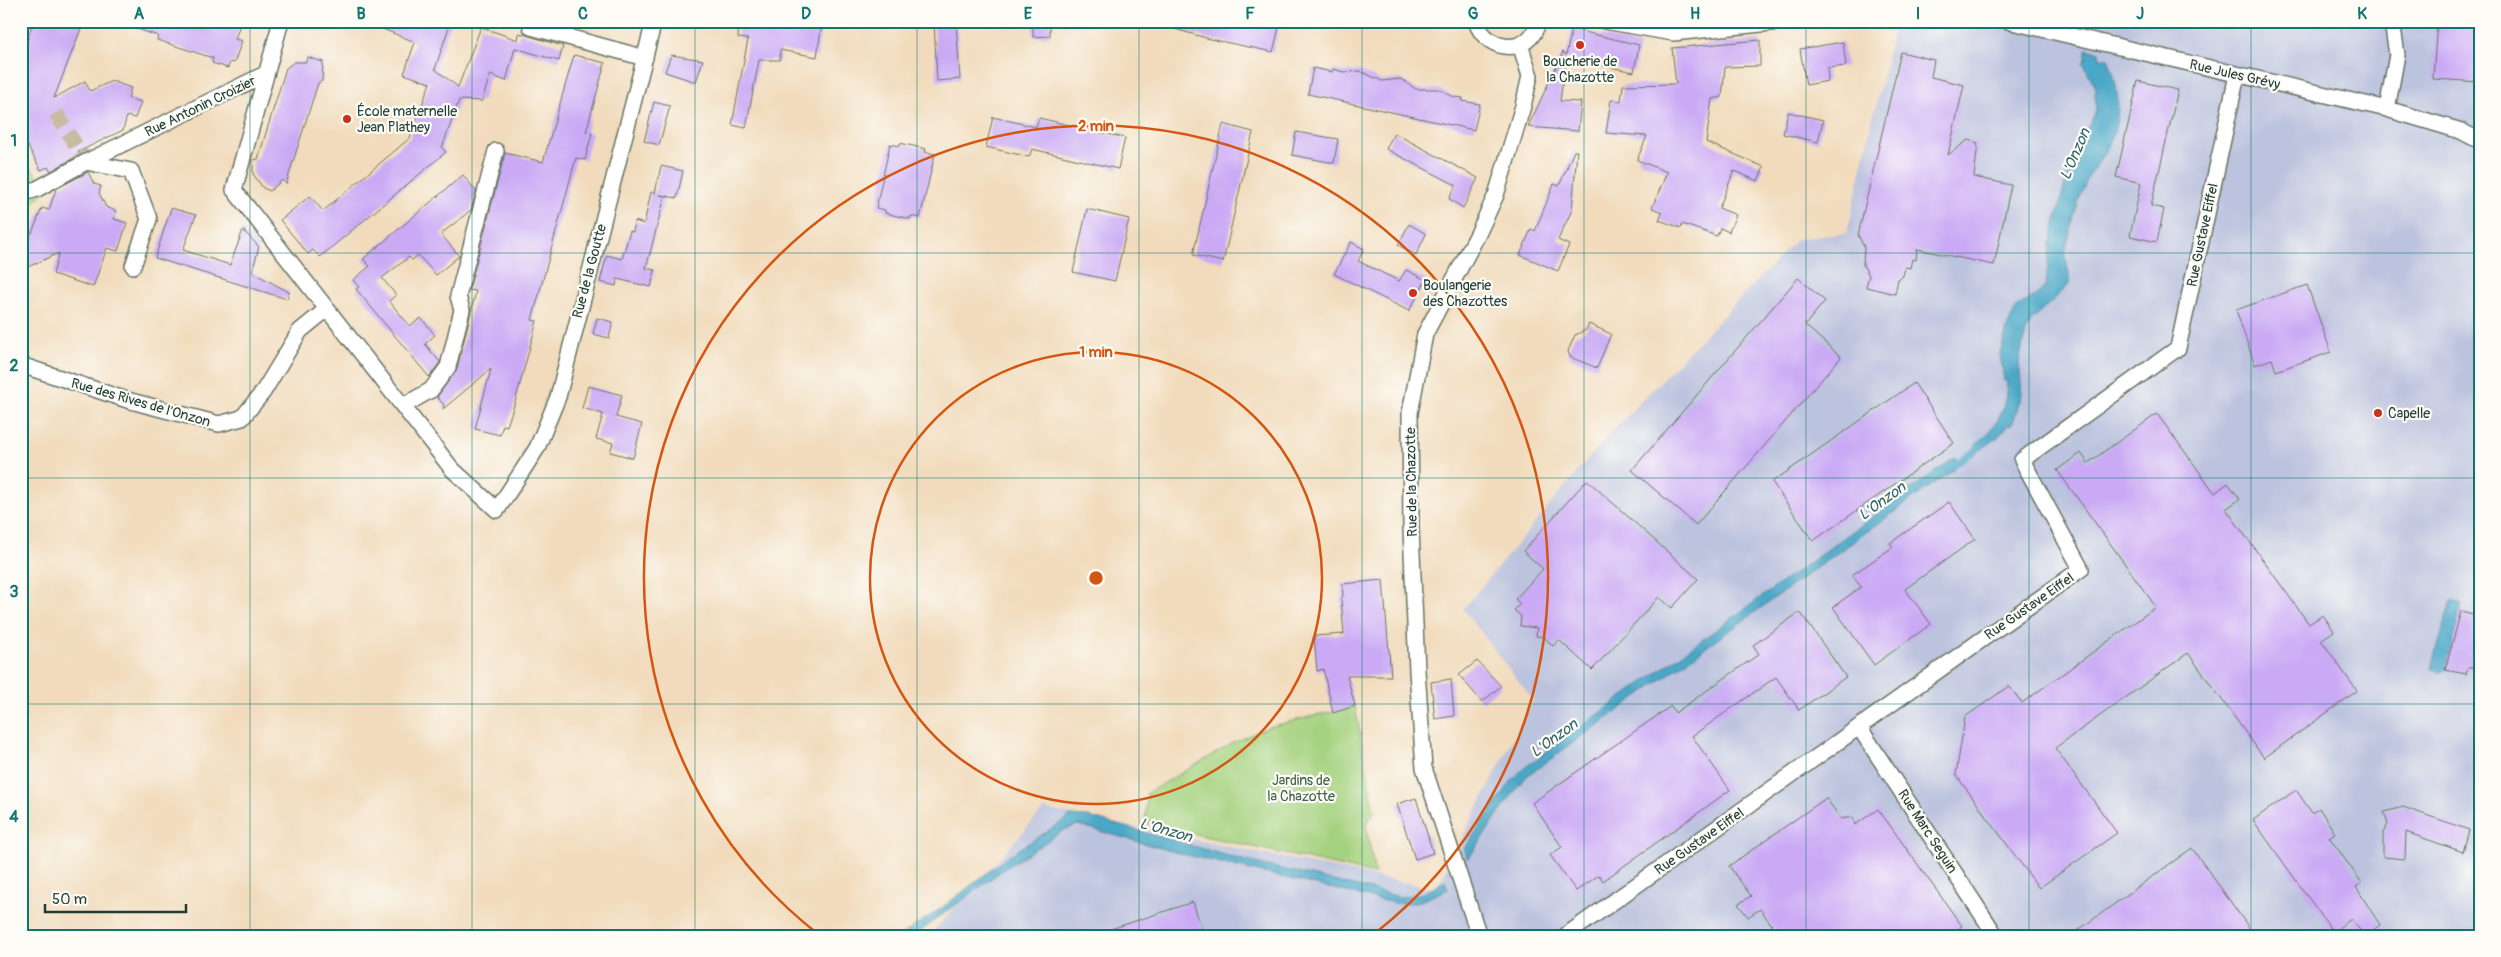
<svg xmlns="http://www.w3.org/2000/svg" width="2501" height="957" viewBox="0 0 2501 957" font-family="Pangolin,sans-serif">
	<rect width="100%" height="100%" fill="#fdfcf7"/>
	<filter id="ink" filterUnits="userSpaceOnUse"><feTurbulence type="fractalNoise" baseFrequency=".02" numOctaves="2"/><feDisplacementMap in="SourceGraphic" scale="10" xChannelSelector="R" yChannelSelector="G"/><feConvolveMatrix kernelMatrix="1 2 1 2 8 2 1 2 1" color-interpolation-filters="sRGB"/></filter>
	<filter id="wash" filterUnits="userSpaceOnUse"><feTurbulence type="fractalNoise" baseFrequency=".0096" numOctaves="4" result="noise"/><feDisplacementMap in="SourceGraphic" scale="20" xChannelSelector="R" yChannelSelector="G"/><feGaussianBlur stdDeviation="1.12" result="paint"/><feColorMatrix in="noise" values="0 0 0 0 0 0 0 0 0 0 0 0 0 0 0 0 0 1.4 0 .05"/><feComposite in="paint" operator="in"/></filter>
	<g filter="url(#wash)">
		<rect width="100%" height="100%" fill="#f1dbbc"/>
		<path fill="#bcc3de" d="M 1895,21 L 2480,21 L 2480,936 L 929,936 L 1044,809 L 1436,889 L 1533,700 L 1463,609 L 1605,439 L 1797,239 L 1847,233 Z"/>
		<path fill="#a5d27f" stroke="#62885a" d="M 21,155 L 48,190 L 35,200 L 21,223 Z
			M 1355,706 L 1374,812 L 1366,824 L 1375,874 L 1145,823 L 1147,793 L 1235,742 L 1268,727 Z"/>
		<path fill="#49a7c8" stroke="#34727e" d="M 2086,49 L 2099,52 L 2100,58 L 2108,58 C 2120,88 2123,121 2106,150 C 2100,161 2091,171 2086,182 C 2077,203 2071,227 2066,249 C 2063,262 2073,274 2068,286 L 2031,321 L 2026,331 L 2019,361 L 2022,395 L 2012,425 L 2009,424 L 1997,438 L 1972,456 C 1975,442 1980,442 1989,432 C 2003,417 2006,401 2007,381 L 2004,381 L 2000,354 L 2010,319 L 2017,307 L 2040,293 L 2046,284 L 2050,245 L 2065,183 L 2071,161 L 2096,111 L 2095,92 L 2097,91 L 2083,62 L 2086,59 Z
			M 1956,457 L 1954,469 L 1527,776 L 1518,786 L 1468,859 L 1464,849 L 1513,779 L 1524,768 Z
			M 2451,601 L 2462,605 L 2445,670 L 2437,672 L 2432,667 Z
			M 1071,816 L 1089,817 L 1243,860 L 1401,897 L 1424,893 L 1445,881 L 1448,889 L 1416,903 L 1394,903 L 1182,854 L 1078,825 L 1064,830 L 1004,869 L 914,936 L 900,936 L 943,907 L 1010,855 Z"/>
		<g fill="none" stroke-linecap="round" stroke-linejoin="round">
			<path stroke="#49a7c8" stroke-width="5.5" d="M 1950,468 L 1979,447"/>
		</g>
		<g id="blocks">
			<path fill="#caaaf5" d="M 33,21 L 84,21 L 54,98 L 85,81 L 90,91 L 112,81 L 131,88 L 128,98 L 141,102 L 135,118 L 127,116 L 123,130 L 78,152 L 79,155 L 51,171 L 48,167 L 41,170 L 26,143 L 21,142 L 21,61 Z
				M 124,21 L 241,21 L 235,39 L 242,41 L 234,63 L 230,62 L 228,68 L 212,63 L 213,58 L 157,40 L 158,36 L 123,24 Z
				M 363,21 L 451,21 L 435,69 L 458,87 L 481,27 L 518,40 L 519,33 L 563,46 L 559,61 L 515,48 L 506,81 L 490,75 L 482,101 L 459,100 L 442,148 L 446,152 L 320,257 L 313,250 L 308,254 L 280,220 L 310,196 L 323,211 L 410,138 L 430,83 L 404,74 L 415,42 Z
				M 739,21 L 782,21 L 821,29 L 817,57 L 780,50 L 780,60 L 759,60 L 746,128 L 732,125 L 748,39 L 738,38 Z
				M 934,21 L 956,21 L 960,79 L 937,81 Z
				M 1033,21 L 1050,21 L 1050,36 L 1033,37 Z
				M 1164,21 L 1267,21 L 1280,24 L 1273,52 L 1210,39 L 1164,26 Z
				M 2437,21 L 2480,21 L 2480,82 L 2433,79 Z
				M 1572,29 L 1639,45 L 1634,72 L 1566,58 L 1560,101 L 1581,102 L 1578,131 L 1528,127 L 1563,52 L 1566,55 Z
				M 1760,40 L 1760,66 L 1725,67 L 1722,97 L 1712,99 L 1706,142 L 1764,167 L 1758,181 L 1734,171 L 1719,208 L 1736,215 L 1729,232 L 1720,228 L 1717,236 L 1682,224 L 1681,228 L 1659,220 L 1662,212 L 1652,208 L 1667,172 L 1637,160 L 1647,136 L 1606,133 L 1611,100 L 1621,101 L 1623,85 L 1676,84 L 1672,48 Z
				M 1843,42 L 1846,66 L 1827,68 L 1828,81 L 1806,85 L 1800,49 Z
				M 1901,52 L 1934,60 L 1931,77 L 1964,85 L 1948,155 L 1968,140 L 1978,143 L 1974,177 L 2011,185 L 1994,265 L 1917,249 L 1916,260 L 1912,259 L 1910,268 L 1905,267 L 1903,276 L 1898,279 L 1895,294 L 1866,287 L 1869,275 L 1863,265 L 1864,247 L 1858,235 Z
				M 574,55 L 605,63 L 586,132 L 592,133 L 585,160 L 576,158 L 532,320 L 537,321 L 515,402 L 507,426 L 503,425 L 500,435 L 475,429 L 491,369 L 443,409 L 444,405 L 437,397 L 457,369 L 476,291 L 469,290 L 505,153 L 543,162 Z
				M 671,55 L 703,60 L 696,82 L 665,72 Z
				M 307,57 L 323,62 L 322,81 L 318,83 L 286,184 L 282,180 L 270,191 L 263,188 L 253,174 L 253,160 L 258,159 L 286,68 L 294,62 L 306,62 Z
				M 1313,68 L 1332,72 L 1333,69 L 1344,72 L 1360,71 L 1382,81 L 1401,79 L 1416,89 L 1439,89 L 1454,97 L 1463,98 L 1462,101 L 1480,104 L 1474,130 L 1308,94 Z
				M 2138,81 L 2178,90 L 2151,206 L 2164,209 L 2157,242 L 2130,236 L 2141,183 L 2116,177 Z
				M 654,102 L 670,106 L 659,145 L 644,141 Z
				M 1788,112 L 1823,120 L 1818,142 L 1783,134 Z
				M 993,117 L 1036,127 L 1039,118 L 1125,138 L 1118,169 L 1032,149 L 1029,157 L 986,147 Z
				M 1223,124 L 1253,132 L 1223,262 L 1193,255 Z
				M 1296,132 L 1338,139 L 1334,163 L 1292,155 Z
				M 1394,133 L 1478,178 L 1463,208 L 1449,199 L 1456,185 L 1386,149 Z
				M 900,143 L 926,149 L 925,152 L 935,154 L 920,218 L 911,216 L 910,219 L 885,213 L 885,210 L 876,208 L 890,144 L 900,146 Z
				M 1574,151 L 1577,151 L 1572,210 L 1558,240 L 1569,245 L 1558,271 L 1520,255 L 1531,229 L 1535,231 L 1554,184 L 1559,186 Z
				M 661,166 L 683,171 L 677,198 L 660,195 L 665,196 L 646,268 L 655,270 L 651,287 L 617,279 L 616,286 L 600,282 L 607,255 L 622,259 L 630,231 L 633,232 L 635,221 L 644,224 L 651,192 L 655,193 Z
				M 88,172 L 94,184 L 101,186 L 99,193 L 106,207 L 116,211 L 114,219 L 127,223 L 118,251 L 107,248 L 93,287 L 53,274 L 59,253 L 21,270 L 21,239 L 32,233 L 42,208 L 49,210 L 56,189 Z
				M 463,175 L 476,191 L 471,210 L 441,234 L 459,256 L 436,275 L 418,255 L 412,260 L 409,257 L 382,278 L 396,295 L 389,301 L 410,326 L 421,318 L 435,335 L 425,344 L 440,362 L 429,377 L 356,289 L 359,287 L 353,280 L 370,266 L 363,259 Z
				M 171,208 L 196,215 L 183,250 L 230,265 L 243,230 L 259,247 L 252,272 L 289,292 L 287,299 L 155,258 Z
				M 1087,209 L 1129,219 L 1115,281 L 1073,272 Z
				M 1409,224 L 1426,234 L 1416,255 L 1398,245 Z
				M 1351,242 L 1364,249 L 1358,261 L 1399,281 L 1406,270 L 1426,280 L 1409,311 L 1334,274 Z
				M 1798,278 L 1825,301 L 1805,325 L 1841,357 L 1696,525 L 1632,470 Z
				M 2307,285 L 2331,352 L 2276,371 L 2272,359 L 2255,365 L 2236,310 Z
				M 597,318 L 613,322 L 609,338 L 593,334 Z
				M 1589,324 L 1611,334 L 1597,368 L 1570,357 L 1568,351 L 1575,335 L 1586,330 Z
				M 1914,383 L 1954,443 L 1813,541 L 1772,482 Z
				M 588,386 L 622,395 L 616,417 L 642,424 L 633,458 L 610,452 L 613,443 L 596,439 L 603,414 L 582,408 Z
				M 2157,414 L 2215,493 L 2228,483 L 2240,499 L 2226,509 L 2309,624 L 2323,615 L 2334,631 L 2321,640 L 2357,691 L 2264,758 L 2188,653 L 2055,748 L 2117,833 L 2039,888 L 1956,775 L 1965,717 L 2009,686 L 2022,703 L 2156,607 L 2057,470 L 2081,453 L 2088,463 Z
				M 1587,480 L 1698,579 L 1672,608 L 1659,597 L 1592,670 L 1559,640 L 1553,646 L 1544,637 L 1536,636 L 1537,628 L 1520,626 L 1521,616 L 1514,610 L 1520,604 L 1515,599 L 1543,569 L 1523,551 Z
				M 1949,502 L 1975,539 L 1905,589 L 1931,624 L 1874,665 L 1833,607 L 1861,587 L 1852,575 L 1893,547 L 1890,543 Z
				M 1383,580 L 1391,676 L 1347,676 L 1355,706 L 1333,713 L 1323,669 L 1317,671 L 1314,636 L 1344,634 L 1341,599 L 1343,596 L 1342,584 Z
				M 2461,611 L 2480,616 L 2480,643 L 2473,668 L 2468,668 L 2466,674 L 2445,670 Z
				M 1800,612 L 1846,677 L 1799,710 L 1776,677 L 1692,736 L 1730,790 L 1603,881 L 1599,875 L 1576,891 L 1550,855 L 1562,847 L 1532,803 L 1671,706 L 1675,713 L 1759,654 L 1753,645 Z
				M 1477,661 L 1501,686 L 1482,702 L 1459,675 Z
				M 1451,679 L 1454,716 L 1435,719 L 1431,682 Z
				M 2296,790 L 2312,813 L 2319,808 L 2335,833 L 2329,837 L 2362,883 L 2356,887 L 2380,925 L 2365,936 L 2351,919 L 2333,932 L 2253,820 Z
				M 1416,798 L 1433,853 L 1415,859 L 1397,804 Z
				M 1826,798 L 1841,819 L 1853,817 L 1855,825 L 1878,809 L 1962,926 L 1949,936 L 1780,936 L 1760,909 L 1748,917 L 1738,904 L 1751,896 L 1729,866 Z
				M 2403,807 L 2469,830 L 2463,852 L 2406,832 L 2405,859 L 2383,857 L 2383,833 L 2388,824 L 2384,812 Z
				M 2192,848 L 2255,936 L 2070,936 Z
				M 1193,902 L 1204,936 L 1099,936 L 1099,933 Z"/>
		</g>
	</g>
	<g filter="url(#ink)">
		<use href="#blocks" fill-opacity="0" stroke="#687464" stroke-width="1"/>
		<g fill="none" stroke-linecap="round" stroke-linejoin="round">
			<path stroke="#c7bba1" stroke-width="15" stroke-dasharray="15 8" stroke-linecap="butt" d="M 56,113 L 86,162"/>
			<defs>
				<path id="street" d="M 281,21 L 234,190 L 452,469 L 497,510 L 537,448 L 558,397 L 654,21
					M 1476,21 C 1486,53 1531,57 1538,21
					M 1605,21 L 1673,33 L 1790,21
					M 2008,21 L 2387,109 L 2461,131 L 2480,141
					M 531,27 L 645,58
					M 2387,109 L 2397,55 L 2392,21
					M 86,162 L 131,171 L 149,219 L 133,266
					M 21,194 L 37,189 L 86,162 L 265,74
					M 21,365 L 127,400 L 219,424 L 242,418 L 263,392 L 300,331 L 327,309
					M 403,406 L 431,390 L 448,367 L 462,310 L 458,296 L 496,151
					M 1859,727 L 1996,936
					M 1479,936 L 1424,768 L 1417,671 L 1411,529 L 1410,413 L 1425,334 L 1478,234 L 1496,195 L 1523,106 L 1530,76 L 1520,44
					M 1565,936 L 2081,569 L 2022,460 L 2178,348 L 2237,75"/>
			</defs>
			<use href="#street" stroke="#687464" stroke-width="18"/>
			<use href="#street" stroke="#fff" stroke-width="15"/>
		</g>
	</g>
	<path fill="none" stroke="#0f766e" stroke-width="1" stroke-opacity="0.55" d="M 250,21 L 250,936M 472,21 L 472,936M 695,21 L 695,936M 917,21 L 917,936M 1139,21 L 1139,936M 1362,21 L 1362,936M 1584,21 L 1584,936M 1806,21 L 1806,936M 2029,21 L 2029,936M 2251,21 L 2251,936M 21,253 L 2480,253M 21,478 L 2480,478M 21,704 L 2480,704"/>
	<g fill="none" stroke="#d45610" stroke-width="2.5">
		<circle cx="1096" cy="578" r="226"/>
		<path d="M818 934A452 452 0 1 1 1374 934"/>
	</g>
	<g fill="#c8321e" stroke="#fdfcf7" stroke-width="2">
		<circle cx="1580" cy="45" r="5"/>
		<circle cx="347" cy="119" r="5"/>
		<circle cx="1413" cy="293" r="5"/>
		<circle cx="2378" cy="413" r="5"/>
	</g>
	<g text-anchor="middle" stroke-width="4.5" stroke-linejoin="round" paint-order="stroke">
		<g font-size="14" fill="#1f3d34" stroke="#fdfcf7" text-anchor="start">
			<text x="1580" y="66" text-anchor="middle">Boucherie de<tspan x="1580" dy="16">la Chazotte</tspan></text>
			<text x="357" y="116">École maternelle<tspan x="357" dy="16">Jean Plathey</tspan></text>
			<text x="1423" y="290">Boulangerie<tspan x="1423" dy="16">des Chazottes</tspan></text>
			<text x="2388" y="418">Capelle</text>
		</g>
		<g font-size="14" fill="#1f3d34" stroke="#fdfcf7">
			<text transform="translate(2235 74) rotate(13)" y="5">Rue Jules Grévy</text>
			<text transform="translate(200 106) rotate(-26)" y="5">Rue Antonin Croizier</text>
			<text transform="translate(2202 235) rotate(-78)" y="5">Rue Gustave Eiffel</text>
			<text transform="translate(589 271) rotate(-75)" y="5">Rue de la Goutte</text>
			<text transform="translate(141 402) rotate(16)" y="5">Rue des Rives de l'Onzon</text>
			<text transform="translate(1411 482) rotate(-91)" y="5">Rue de la Chazotte</text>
			<text transform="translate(2029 606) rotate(-35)" y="5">Rue Gustave Eiffel</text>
			<text transform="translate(1928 831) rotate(57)" y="5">Rue Marc Seguin</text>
			<text transform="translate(1699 841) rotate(-35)" y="5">Rue Gustave Eiffel</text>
		</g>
		<g font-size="14" fill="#406247" stroke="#fdfcf7">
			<text x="1301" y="785">Jardins de<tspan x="1301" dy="16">la Chazotte</tspan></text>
		</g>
		<g font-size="15" font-style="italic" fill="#2e6268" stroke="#fdfcf7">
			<text transform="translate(2075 154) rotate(-67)" y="5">L'Onzon</text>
			<text transform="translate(1882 501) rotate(-36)" y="5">L'Onzon</text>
			<text transform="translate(1554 738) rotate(-36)" y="5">L'Onzon</text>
			<text transform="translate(1166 830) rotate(16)" y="5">L'Onzon</text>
		</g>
	</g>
	<circle cx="1096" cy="578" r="8" fill="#d45610" stroke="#fdfcf7" stroke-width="2.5"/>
	<g font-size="15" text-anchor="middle" font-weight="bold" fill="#d45610" stroke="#fdfcf7" stroke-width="4.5" stroke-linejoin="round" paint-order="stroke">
		<text x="1096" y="131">2 min</text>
		<text x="1096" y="357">1 min</text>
	</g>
	<rect width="2501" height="957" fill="none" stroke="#fdfcf7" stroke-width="55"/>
	<path d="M45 904v8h141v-8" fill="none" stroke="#1f3d34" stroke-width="2.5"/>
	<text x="52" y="904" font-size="15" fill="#1f3d34" stroke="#fdfcf7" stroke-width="4" paint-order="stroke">50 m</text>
	<rect x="28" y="28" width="2446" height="902" fill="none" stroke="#0f766e" stroke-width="2"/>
	<g font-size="16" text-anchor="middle" font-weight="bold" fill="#0f766e">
		<text x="139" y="19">A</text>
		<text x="361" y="19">B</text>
		<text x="583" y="19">C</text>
		<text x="806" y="19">D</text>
		<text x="1028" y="19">E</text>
		<text x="1250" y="19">F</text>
		<text x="1473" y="19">G</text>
		<text x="1695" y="19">H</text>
		<text x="1918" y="19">I</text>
		<text x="2140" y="19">J</text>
		<text x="2362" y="19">K</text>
		<text x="14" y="146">1</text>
		<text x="14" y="371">2</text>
		<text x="14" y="597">3</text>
		<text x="14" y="822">4</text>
	</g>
</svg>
